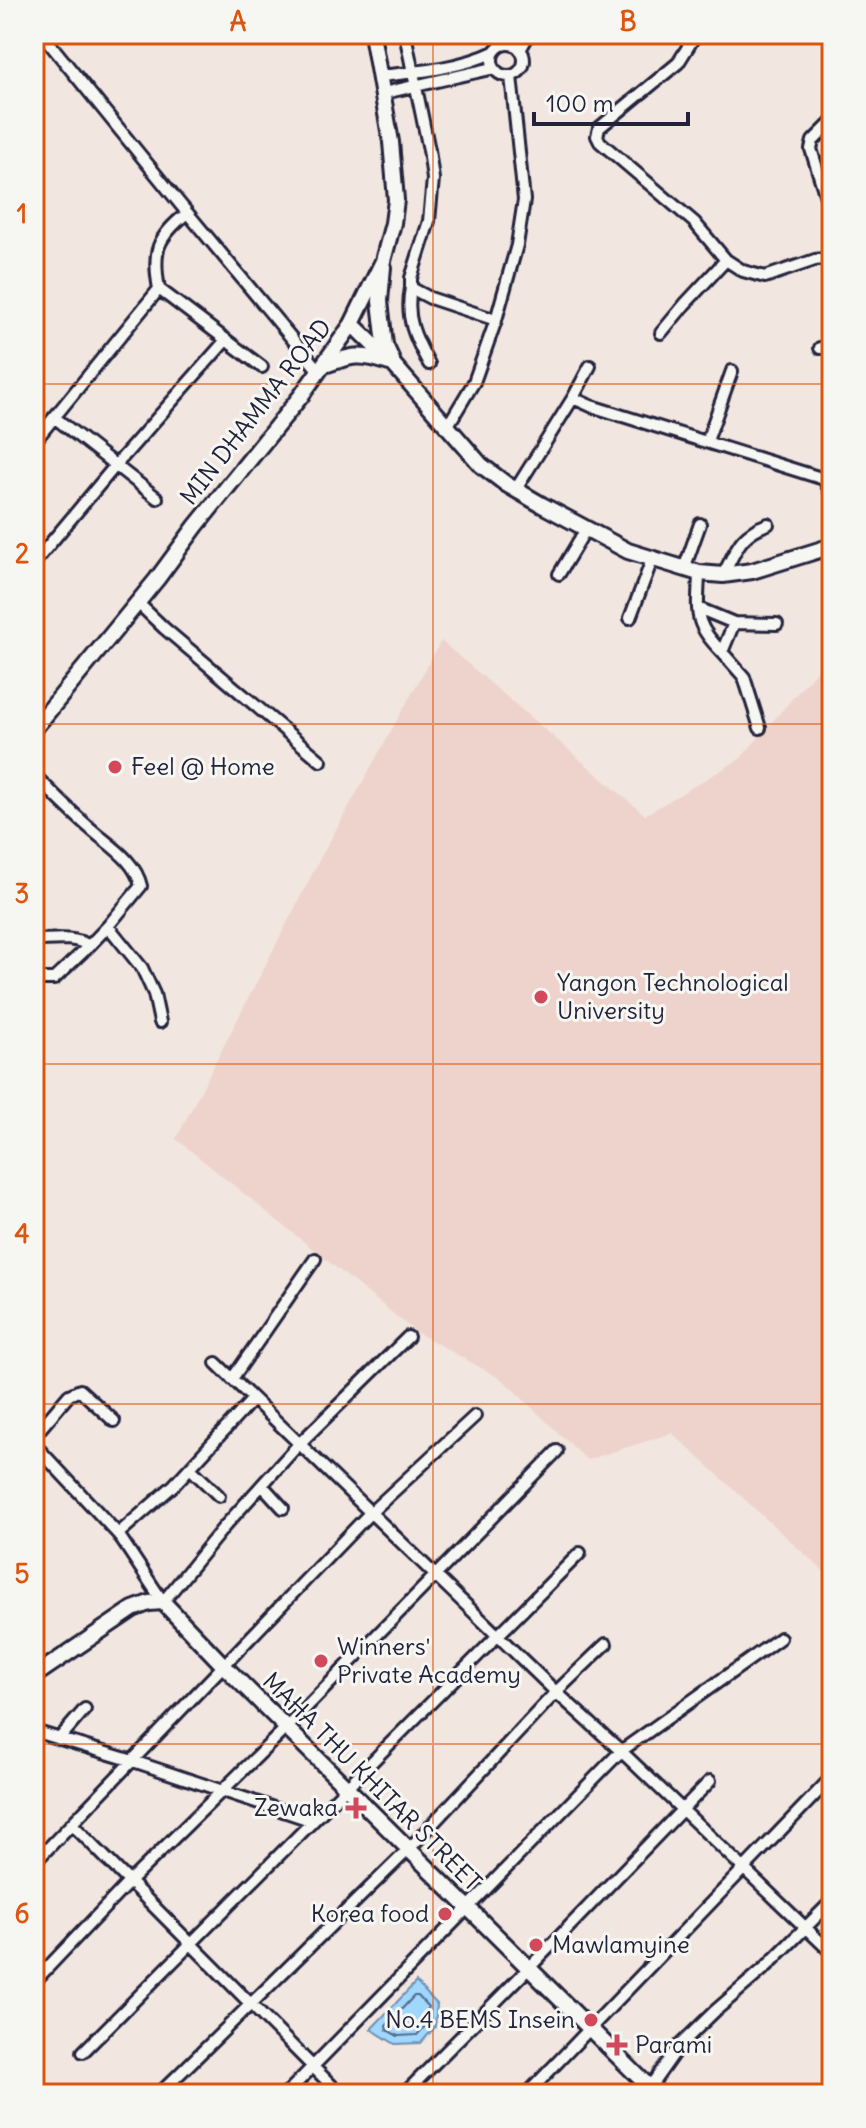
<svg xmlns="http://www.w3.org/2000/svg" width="866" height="2128" viewBox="0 0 866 2128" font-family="Delius,sans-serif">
	<rect width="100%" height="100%" fill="#f2e6e0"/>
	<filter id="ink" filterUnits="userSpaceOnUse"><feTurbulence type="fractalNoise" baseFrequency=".0125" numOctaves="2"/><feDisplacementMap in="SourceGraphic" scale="16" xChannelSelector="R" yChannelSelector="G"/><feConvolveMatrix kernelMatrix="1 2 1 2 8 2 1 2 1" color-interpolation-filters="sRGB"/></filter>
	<g filter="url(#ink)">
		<path fill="#edd3cb" d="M 441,641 L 645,815 L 740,759 L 824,662 L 832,655 L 832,1579 L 672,1433 L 587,1460 L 503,1380 L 416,1332 L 176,1139 L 322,855 Z"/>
		<path fill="#9fd7ff" stroke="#6d8fb1" stroke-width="2" d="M 416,1982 L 437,2004 L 435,2027 L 421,2043 L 395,2044 L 371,2029 Z"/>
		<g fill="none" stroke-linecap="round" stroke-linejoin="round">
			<path stroke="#546a89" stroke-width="2" d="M 414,1996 L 418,1996 L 428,2007 L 427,2024 L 417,2035 L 398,2036 L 387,2030 L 386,2026 Z"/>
			<defs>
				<path id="street" d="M 42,34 L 180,204 L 319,371
					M 405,34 L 429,150 L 433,179 L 429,221 L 411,278 L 411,288 L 430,298 L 496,320
					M 696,34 L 678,63 L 599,128 L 597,136 L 600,142 L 694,222 L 726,260 L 743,271 L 765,277 L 815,260 L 832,258
					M492 60a16 16 0 1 1 32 0a16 16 0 1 1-32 0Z
					M 520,50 L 529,34
					M 380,76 C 416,72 461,68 494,52
					M 384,93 L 494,68
					M 832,122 L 813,141 L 811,149 L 826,197 L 832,225
					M 187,213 C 157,238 152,250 159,289 L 262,367
					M 411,288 C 405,318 415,338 429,364
					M 661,333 L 685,304 L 726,260
					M 820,348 L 832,346
					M 573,398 L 591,406 L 824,479
					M 54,417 L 157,498
					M 447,427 L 474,382 L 496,320 L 517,245 L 524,200 L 511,76
					M 707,441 L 732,371
					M 34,442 L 159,289
					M 832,458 L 824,479 L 832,495
					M 516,489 L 573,398 L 590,366
					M 34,563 L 115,466 L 226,340
					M 684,569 L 700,524
					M 699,573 C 698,613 692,622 722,652
					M 559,574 L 586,529
					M 723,575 C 737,549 739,534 768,524
					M 138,603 L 164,628 L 321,761
					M 698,608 L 734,623 L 777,624
					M 630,618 L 652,560
					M 734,623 L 722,652 L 744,677 L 760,728
					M 34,775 C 53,793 71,812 91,829 C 110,846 135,860 141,886 L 108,926 L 142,968 L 154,994 L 160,1022
					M 43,940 C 58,939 77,937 89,946 L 108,926
					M 34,979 L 54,979 L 89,946
					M 216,1363 L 556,1692 L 621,1751 L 832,1953
					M 232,1379 L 315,1259
					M 34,1436 L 69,1395 L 80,1390 L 114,1421
					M 34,1444 L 118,1534 L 163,1602 L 224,1527 L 299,1444 L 408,1337
					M 190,1468 L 219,1496
					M 262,1485 L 283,1508
					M 118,1534 L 174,1485 L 253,1399
					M 34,1731 L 133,1761 L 313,1821
					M 59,1739 L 85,1709
					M 72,1824 L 340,2094
					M 34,1863 L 369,1514 L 475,1416
					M 34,1982 L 129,1882 L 287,1727 L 557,1451
					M 83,2052 L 580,1553
					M 159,2094 L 409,1849 L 556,1692 L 606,1644
					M 286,2094 L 621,1751 L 780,1638
					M 404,2094 L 529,1968 L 710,1781
					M 527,2094 L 832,1777
					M 645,2094 L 679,2046 L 715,2011 L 767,1966 L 832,1901"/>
				<path id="secondary" d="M 383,267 L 380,301 L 385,345 L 392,360
					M 352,324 L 393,364 L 481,465 L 506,484 L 542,505 L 628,551 L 699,573 L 723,575 L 752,571 L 832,546
					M 322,366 C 350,356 360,352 389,363
					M 34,729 L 157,579 L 196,526 L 301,396 L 352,324 L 383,261 L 393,223 L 396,200 L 391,142 L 372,34
					M 34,1676 L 133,1609 L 149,1603 L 163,1602 L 224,1666 L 650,2088 L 661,2094"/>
			</defs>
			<use href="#street" stroke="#22223b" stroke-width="16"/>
			<use href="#secondary" stroke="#22223b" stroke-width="20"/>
			<use href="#street" stroke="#f6f6f2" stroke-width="10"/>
			<use href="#secondary" stroke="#f6f6f2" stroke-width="14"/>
		</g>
	</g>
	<path fill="none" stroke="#de560e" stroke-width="2" stroke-opacity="0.55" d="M 433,34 L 433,2094M 34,384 L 832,384M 34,724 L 832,724M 34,1064 L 832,1064M 34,1404 L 832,1404M 34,1744 L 832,1744"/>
	<g fill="#d1495b" stroke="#f6f6f2" stroke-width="3">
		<circle cx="115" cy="767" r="8"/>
		<circle cx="541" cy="997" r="8"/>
		<circle cx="321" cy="1661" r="8"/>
		<path d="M352 1796h8v8h8v8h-8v8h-8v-8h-8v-8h8z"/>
		<circle cx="445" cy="1914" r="8"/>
		<circle cx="536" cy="1945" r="8"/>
		<circle cx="591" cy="2020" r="8"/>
		<path d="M613 2033h8v8h8v8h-8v8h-8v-8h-8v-8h8z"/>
	</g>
	<g text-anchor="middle" stroke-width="6" stroke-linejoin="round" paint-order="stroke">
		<g font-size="24" fill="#22223b" stroke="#f6f6f2">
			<text transform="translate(256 412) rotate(-52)" y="8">MIN DHAMMA ROAD</text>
			<text transform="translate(372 1782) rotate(45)" y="8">MAHA THU KHITAR STREET</text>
		</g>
		<g font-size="24" fill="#22223b" stroke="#f6f6f2" text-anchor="start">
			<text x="131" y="775">Feel @ Home</text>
			<text x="557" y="991">Yangon Technological<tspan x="557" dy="28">University</tspan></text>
			<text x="337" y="1655">Winners'<tspan x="337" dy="28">Private Academy</tspan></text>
			<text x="338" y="1816" text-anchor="end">Zewaka</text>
			<text x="429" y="1922" text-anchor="end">Korea food</text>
			<text x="552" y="1953">Mawlamyine</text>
			<text x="575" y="2028" text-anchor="end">No.4 BEMS Insein</text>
			<text x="635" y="2053">Parami</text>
		</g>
	</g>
	<rect width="866" height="2128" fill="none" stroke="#f6f6f2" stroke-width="88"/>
	<path d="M534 112v12h154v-12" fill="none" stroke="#22223b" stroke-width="4"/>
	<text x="546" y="112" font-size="24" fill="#22223b" stroke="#f6f6f2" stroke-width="6" paint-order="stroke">100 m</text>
	<rect x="44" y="44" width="778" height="2040" fill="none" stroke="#de560e" stroke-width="3"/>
	<g font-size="26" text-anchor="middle" font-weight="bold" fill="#de560e">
		<text x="238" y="31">A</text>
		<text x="628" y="31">B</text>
		<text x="22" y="223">1</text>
		<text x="22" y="563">2</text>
		<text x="22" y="903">3</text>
		<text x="22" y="1243">4</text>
		<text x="22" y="1583">5</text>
		<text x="22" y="1923">6</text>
	</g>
</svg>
